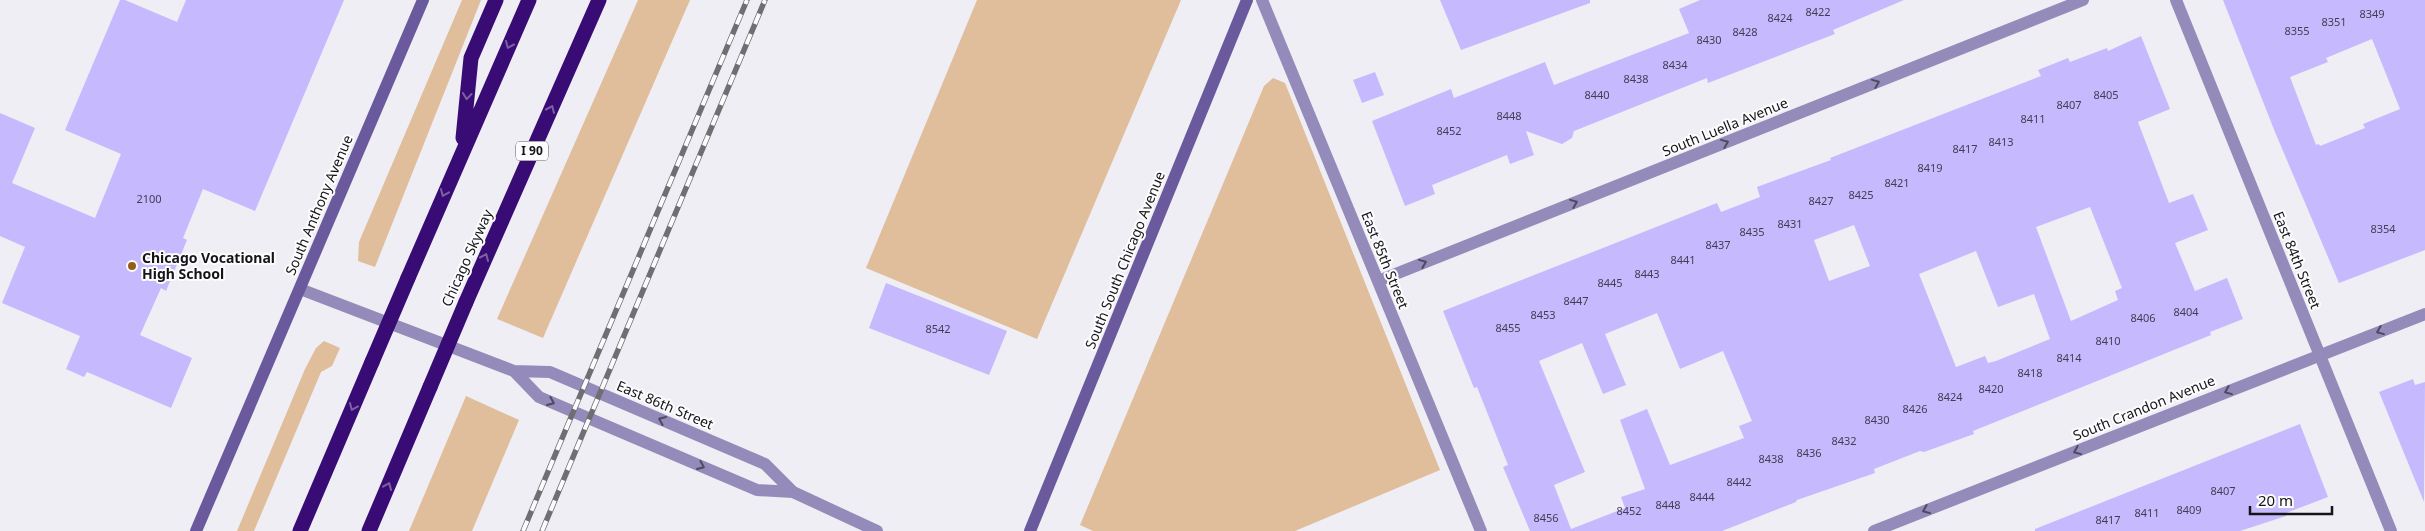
<svg xmlns="http://www.w3.org/2000/svg" width="2425" height="531" viewBox="0 0 2425 531" font-family="'Noto Sans',sans-serif">
	<rect width="100%" height="100%" fill="#efeef4"/>
	<path fill="#e0bd9b" d="M 462,0 L 481,0 L 375,267 L 358,261 L 359,242 Z
		M 638,0 L 690,0 L 543,338 L 497,319 Z
		M 977,0 L 1181,0 L 1037,339 L 866,268 Z
		M 1273,78 L 1285,83 L 1440,470 L 1295,531 L 1093,531 L 1080,525 L 1264,86 Z
		M 324,341 L 340,348 L 332,366 L 321,372 L 254,531 L 237,531 L 305,369 L 316,348 Z
		M 466,396 L 519,420 L 472,531 L 409,531 Z"/>
	<path fill="#c7b9fe" fill-rule="evenodd" d="M 120,0 L 125,0 L 177,22 L 186,0 L 344,0 L 255,211 L 203,189 L 183,238 L 187,240 L 166,291 L 161,288 L 140,335 L 192,358 L 171,408 L 87,372 L 84,377 L 66,369 L 80,336 L 2,303 L 25,247 L 0,236 L 0,113 L 35,128 L 12,183 L 95,218 L 121,154 L 65,130 Z
		M 1440,0 L 1590,0 L 1590,3 L 1461,50 Z
		M 1700,0 L 1904,0 L 1833,30 L 1835,34 L 1814,42 L 1708,83 L 1707,78 L 1574,131 L 1572,138 L 1562,144 L 1526,131 L 1534,155 L 1510,164 L 1507,155 L 1432,185 L 1435,194 L 1405,206 L 1372,121 L 1451,89 L 1454,98 L 1545,62 L 1554,85 L 1689,33 L 1679,9 Z
		M 2223,0 L 2425,0 L 2425,250 L 2339,283 L 2275,132 ZM 2372,39 L 2400,109 L 2363,124 L 2365,128 L 2320,146 L 2319,144 L 2316,145 L 2290,77 L 2328,62 L 2326,58 Z
		M 2141,36 L 2170,109 L 2138,122 L 2169,203 L 2193,194 L 2208,230 L 2175,243 L 2195,291 L 2227,278 L 2243,319 L 2210,332 L 2211,335 L 1973,431 L 1974,434 L 1924,452 L 1920,451 L 1874,469 L 1875,473 L 1797,500 L 1796,502 L 1722,531 L 1530,531 L 1503,467 L 1508,465 L 1477,387 L 1474,388 L 1443,311 L 1717,203 L 1721,212 L 1760,197 L 1757,187 L 1831,160 L 1830,158 L 2041,76 L 2038,70 L 2068,58 L 2070,62 L 2107,48 L 2108,51 ZM 2090,207 L 2122,288 L 2115,291 L 2118,300 L 2071,321 L 2036,227 ZM 1854,225 L 1870,266 L 1829,281 L 1814,240 ZM 1976,251 L 1998,307 L 2034,294 L 2050,339 L 1996,361 L 1988,363 L 1985,356 L 1956,367 L 1919,274 ZM 1657,313 L 1680,369 L 1723,351 L 1752,421 L 1739,426 L 1744,438 L 1670,465 L 1647,409 L 1620,420 L 1645,489 L 1621,497 L 1625,508 L 1571,529 L 1554,485 L 1585,472 L 1539,361 L 1582,343 L 1603,394 L 1626,385 L 1605,334 Z
		M 1375,72 L 1384,95 L 1362,103 L 1353,80 Z
		M 886,283 L 1007,331 L 989,375 L 869,328 Z
		M 2413,379 L 2415,385 L 2425,382 L 2424,502 L 2379,392 Z
		M 2300,424 L 2328,497 L 2286,513 L 2286,516 L 2240,531 L 2035,531 L 2035,529 Z"/>
	<g fill="none" stroke-linecap="round" stroke-linejoin="round">
		<path stroke="#948bba" stroke-width="12" d="M 1262,0 L 1481,531
			M 2176,0 L 2391,531
			M 1378,281 L 2083,0
			M 300,289 L 514,371 L 550,372 L 765,464 L 793,492 L 757,490 L 539,397 L 514,371
			M 793,492 L 877,531
			M 1874,531 L 2425,314"/>
		<path stroke="#6a5a9d" stroke-width="12" d="M 196,531 L 423,0
			M 1030,531 L 1247,0"/>
		<path stroke="#380c74" stroke-width="15" d="M 463,138 L 471,58 L 496,0
			M 408,278 L 529,0
			M 466,302 L 599,0
			M 300,531 L 372,362
			M 369,531 L 430,387"/>
		<defs>
			<path id="rail" d="M 523,531 L 747,0
				M 542,531 L 765,0"/>
		</defs>
		<use href="#rail" stroke="#6f6e72" stroke-width="5.5"/>
		<use href="#rail" stroke="#fcfcfe" stroke-width="4" stroke-dasharray="11" stroke-linecap="butt"/>
		<path stroke="#380c74" stroke-width="15" d="M 372,362 L 408,278
			M 430,387 L 466,302"/>
	</g>
	<defs><path id="oneway-chevron" d="M-2-3.5L2.5 0L-2 3.5" fill="none" stroke-width="1.6" stroke-linecap="round" stroke-linejoin="round" transform="scale(1.25)"/></defs>
	<g stroke="#7d60a4">
		<use href="#oneway-chevron" transform="translate(509 45) rotate(114)"/>
		<use href="#oneway-chevron" transform="translate(467 96) rotate(96)"/>
		<use href="#oneway-chevron" transform="translate(551 109) rotate(-66)"/>
		<use href="#oneway-chevron" transform="translate(444 193) rotate(113)"/>
		<use href="#oneway-chevron" transform="translate(485 257) rotate(-66)"/>
		<use href="#oneway-chevron" transform="translate(353 407) rotate(113)"/>
		<use href="#oneway-chevron" transform="translate(388 486) rotate(-67)"/>
	</g>
	<g stroke="#4e4a60">
		<use href="#oneway-chevron" transform="translate(1876 83) rotate(-22)"/>
		<use href="#oneway-chevron" transform="translate(1725 143) rotate(-22)"/>
		<use href="#oneway-chevron" transform="translate(1574 203) rotate(-22)"/>
		<use href="#oneway-chevron" transform="translate(1423 263) rotate(-22)"/>
		<use href="#oneway-chevron" transform="translate(2380 331) rotate(158)"/>
		<use href="#oneway-chevron" transform="translate(2228 391) rotate(158)"/>
		<use href="#oneway-chevron" transform="translate(551 402) rotate(23)"/>
		<use href="#oneway-chevron" transform="translate(662 420) rotate(-157)"/>
		<use href="#oneway-chevron" transform="translate(2077 451) rotate(158)"/>
		<use href="#oneway-chevron" transform="translate(701 466) rotate(23)"/>
		<use href="#oneway-chevron" transform="translate(1926 510) rotate(158)"/>
	</g>
	<circle fill="#945d16" stroke="#fcfcfe" stroke-width="2" cx="132" cy="266" r="5"/>
	<g text-anchor="middle" stroke-width="4" stroke-linejoin="round" paint-order="stroke">
		<g font-size="11" fill="#423e51">
			<text x="1818" y="16">8422</text>
			<text x="2372" y="18">8349</text>
			<text x="1780" y="22">8424</text>
			<text x="2334" y="26">8351</text>
			<text x="2297" y="35">8355</text>
			<text x="1745" y="36">8428</text>
			<text x="1709" y="44">8430</text>
			<text x="1675" y="69">8434</text>
			<text x="1636" y="83">8438</text>
			<text x="1597" y="99">8440</text>
			<text x="2106" y="99">8405</text>
			<text x="2069" y="109">8407</text>
			<text x="1509" y="120">8448</text>
			<text x="2033" y="123">8411</text>
			<text x="1449" y="135">8452</text>
			<text x="2001" y="146">8413</text>
			<text x="1965" y="153">8417</text>
			<text x="1930" y="172">8419</text>
			<text x="1897" y="187">8421</text>
			<text x="1861" y="199">8425</text>
			<text x="149" y="203">2100</text>
			<text x="1821" y="205">8427</text>
			<text x="1790" y="228">8431</text>
			<text x="2383" y="233">8354</text>
			<text x="1752" y="236">8435</text>
			<text x="1718" y="249">8437</text>
			<text x="1683" y="264">8441</text>
			<text x="1647" y="278">8443</text>
			<text x="1610" y="287">8445</text>
			<text x="1576" y="305">8447</text>
			<text x="2186" y="316">8404</text>
			<text x="1543" y="319">8453</text>
			<text x="2143" y="322">8406</text>
			<text x="1508" y="332">8455</text>
			<text x="938" y="333">8542</text>
			<text x="2108" y="345">8410</text>
			<text x="2069" y="362">8414</text>
			<text x="2030" y="377">8418</text>
			<text x="1991" y="393">8420</text>
			<text x="1950" y="401">8424</text>
			<text x="1915" y="413">8426</text>
			<text x="1877" y="424">8430</text>
			<text x="1844" y="445">8432</text>
			<text x="1809" y="457">8436</text>
			<text x="1771" y="463">8438</text>
			<text x="1739" y="486">8442</text>
			<text x="2223" y="495">8407</text>
			<text x="1702" y="501">8444</text>
			<text x="1668" y="509">8448</text>
			<text x="2189" y="514">8409</text>
			<text x="1629" y="515">8452</text>
			<text x="2147" y="517">8411</text>
			<text x="1546" y="522">8456</text>
			<text x="2108" y="524">8417</text>
		</g>
		<rect fill="#fcfcfe" stroke="#5a5a5c" stroke-width="1" x="516" y="141.5" width="32" height="19" rx="4"/>
		<g font-size="12" font-weight="bold" fill="#151517">
			<text x="532" y="155">I 90</text>
		</g>
		<g font-size="14" fill="#151517" stroke="#fcfcfe">
			<text transform="translate(1725 127) rotate(-22)" y="5">South Luella Avenue</text>
			<text transform="translate(319 205) rotate(-67)" y="5">South Anthony Avenue</text>
			<text transform="translate(467 258) rotate(-66)" y="5">Chicago Skyway</text>
			<text transform="translate(1125 260) rotate(-68)" y="5">South South Chicago Avenue</text>
			<text transform="translate(1385 260) rotate(68)" y="5">East 85th Street</text>
			<text transform="translate(2297 260) rotate(68)" y="5">East 84th Street</text>
			<text transform="translate(665 405) rotate(23)" y="5">East 86th Street</text>
			<text transform="translate(2144 408) rotate(-22)" y="5">South Crandon Avenue</text>
		</g>
		<g font-size="14" font-weight="bold" fill="#151517" stroke="#fcfcfe" text-anchor="start">
			<text x="142" y="263">Chicago Vocational<tspan x="142" dy="16">High School</tspan></text>
		</g>
	</g>
	<path d="M2250 506v8h82v-8" fill="none" stroke="#151517" stroke-width="2.5"/>
	<text x="2258" y="506" font-size="15" fill="#151517" stroke="#fcfcfe" stroke-width="4" paint-order="stroke">20 m</text>
</svg>
